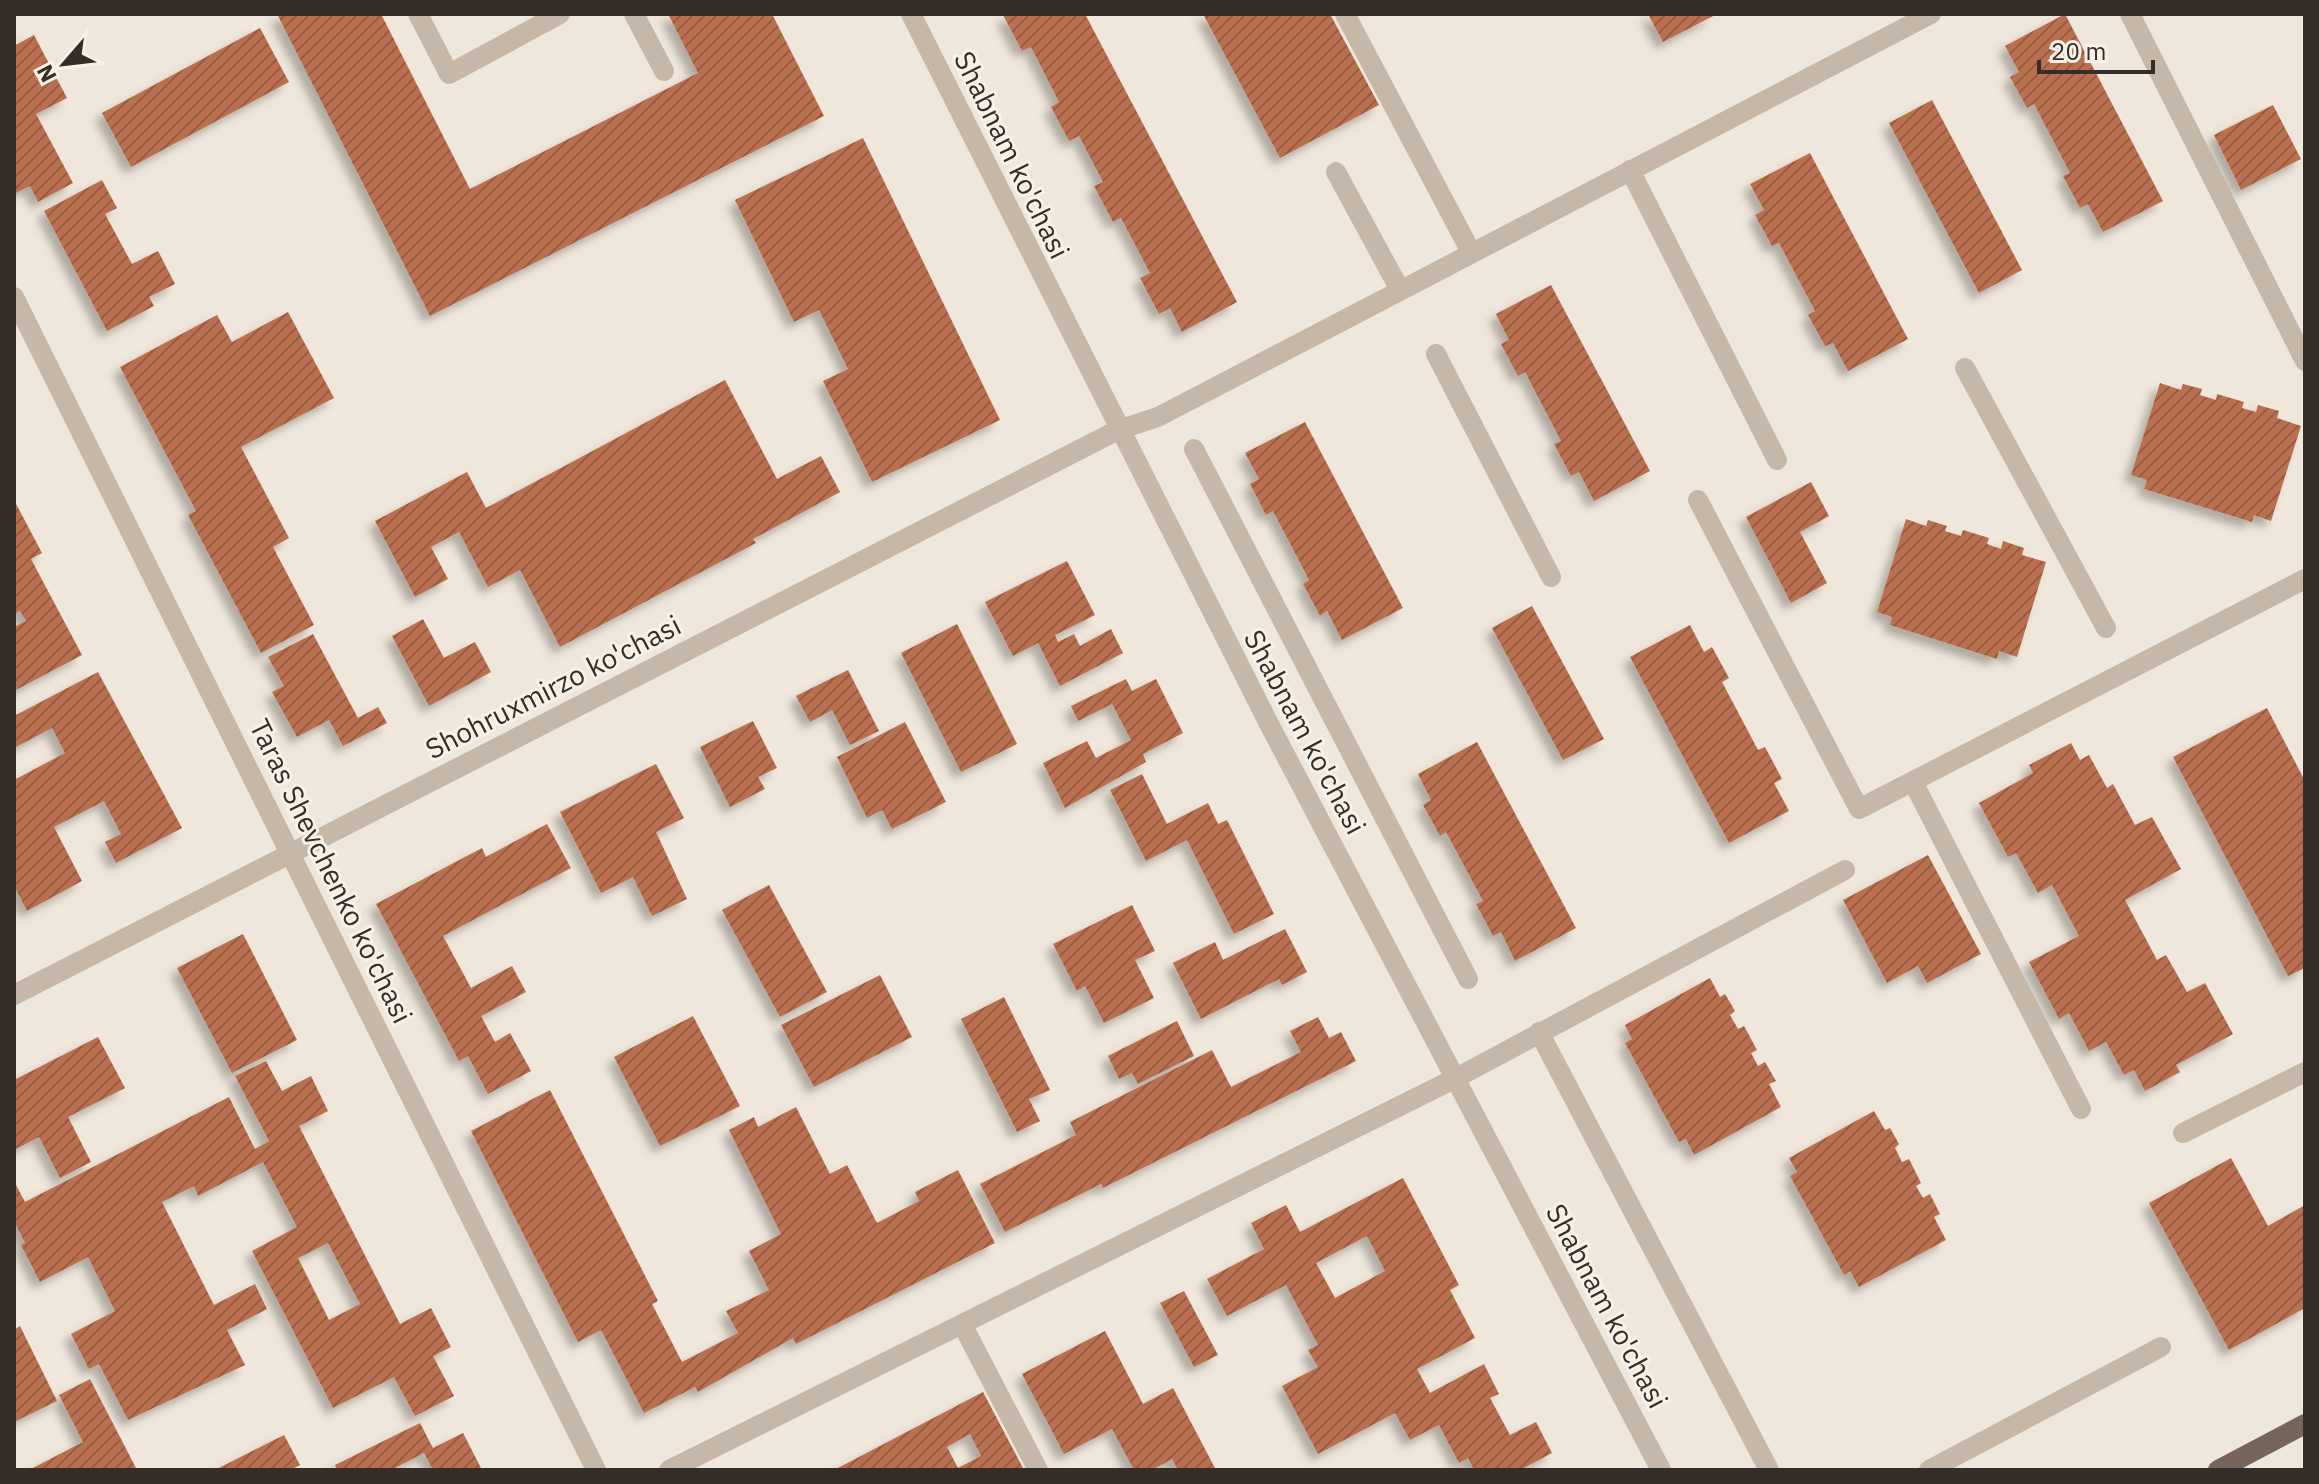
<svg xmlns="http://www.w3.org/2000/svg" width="2319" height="1484" viewBox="0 0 2319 1484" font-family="'IBM Plex Sans',sans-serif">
	<defs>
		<pattern id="building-hatch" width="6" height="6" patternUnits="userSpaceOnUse" patternTransform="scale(2)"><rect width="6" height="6" fill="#ba704f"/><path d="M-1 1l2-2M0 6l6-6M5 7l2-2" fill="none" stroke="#985c42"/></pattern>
		<filter id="shadow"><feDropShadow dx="-7" dy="7" stdDeviation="4" flood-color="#0004"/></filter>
	</defs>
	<rect width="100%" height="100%" fill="#efe7dc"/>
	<path fill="url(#building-hatch)" fill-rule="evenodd" filter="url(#shadow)" d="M 277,14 L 381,14 L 470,189 L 698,73 L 668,14 L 772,14 L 824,116 L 430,316 Z
		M 1085,14 L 1237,302 L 1182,332 L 1170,308 L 1159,314 L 1140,278 L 1150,273 L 1121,218 L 1113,222 L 1094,186 L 1103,182 L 1079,136 L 1069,141 L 1051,107 L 1059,102 L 1031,47 L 1022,51 L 1003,15 Z
		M 1203,14 L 1330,14 L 1379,105 L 1280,158 Z
		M 1648,14 L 1717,14 L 1663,42 Z
		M 2065,14 L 2163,201 L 2103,232 L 2088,204 L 2080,208 L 2063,176 L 2070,173 L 2034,104 L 2027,108 L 2010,77 L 2019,72 L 2005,46 Z
		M 260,28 L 289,82 L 131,167 L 102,113 Z
		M 34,35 L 67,98 L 36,114 L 73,183 L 38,202 L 30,186 L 14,194 L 14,46 Z
		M 1932,100 L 2022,270 L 1979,293 L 1889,123 Z
		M 2273,105 L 2301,159 L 2241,190 L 2214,135 Z
		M 863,138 L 1000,420 L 872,482 L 823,381 L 848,369 L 819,310 L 794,322 L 735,200 Z
		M 1810,153 L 1908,339 L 1848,371 L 1833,343 L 1825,346 L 1808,315 L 1815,311 L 1779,243 L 1772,246 L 1755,215 L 1764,210 L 1750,184 Z
		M 102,180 L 117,208 L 105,214 L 132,264 L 158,251 L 175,284 L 149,297 L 154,306 L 107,331 L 44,211 Z
		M 1551,285 L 1650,471 L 1594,501 L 1579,472 L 1571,476 L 1554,444 L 1561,441 L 1525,372 L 1518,376 L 1501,344 L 1509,340 L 1496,314 Z
		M 288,312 L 334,398 L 241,447 L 289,538 L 273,547 L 314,625 L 261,653 L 188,515 L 196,511 L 120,367 L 217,315 L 232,342 Z
		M 725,380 L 777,479 L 821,456 L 840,492 L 753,539 L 756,543 L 560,647 L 520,570 L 488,587 L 459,532 L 431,547 L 448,579 L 415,597 L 375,521 L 467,472 L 486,508 Z
		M 2160,383 L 2181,390 L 2183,384 L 2202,389 L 2200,395 L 2216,400 L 2217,394 L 2244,402 L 2242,408 L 2256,412 L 2258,405 L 2279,411 L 2277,418 L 2301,426 L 2271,521 L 2254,515 L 2252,522 L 2144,489 L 2147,480 L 2131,475 Z
		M 1305,422 L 1403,608 L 1342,640 L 1327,611 L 1320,616 L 1303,584 L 1309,580 L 1273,511 L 1266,515 L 1250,484 L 1259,479 L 1245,453 Z
		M 1811,482 L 1829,516 L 1800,532 L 1827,583 L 1791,603 L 1746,517 Z
		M 14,500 L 42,553 L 31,559 L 82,655 L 14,691 L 14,627 L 26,621 L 20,611 L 14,614 Z
		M 1906,519 L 1926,526 L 1928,520 L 1947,526 L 1945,531 L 1961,536 L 1963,530 L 1989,538 L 1987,544 L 2001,549 L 2003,541 L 2024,548 L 2022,555 L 2046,562 L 2017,657 L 1999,651 L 1997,659 L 1890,625 L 1892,617 L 1877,612 Z
		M 1067,561 L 1095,615 L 1055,635 L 1058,642 L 1074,634 L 1080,646 L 1111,629 L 1123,653 L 1060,686 L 1038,643 L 1013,656 L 985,602 Z
		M 1532,606 L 1604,739 L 1563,760 L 1492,628 Z
		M 423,619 L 444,658 L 475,642 L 491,672 L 429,706 L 392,636 Z
		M 957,624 L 1017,744 L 961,772 L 901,653 Z
		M 1690,625 L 1704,652 L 1712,647 L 1729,678 L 1722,682 L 1758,750 L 1765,747 L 1782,779 L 1774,783 L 1789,811 L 1729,843 L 1630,657 Z
		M 313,634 L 358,718 L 378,707 L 387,723 L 343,746 L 329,720 L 297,737 L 272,692 L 284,686 L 268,657 Z
		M 848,670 L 879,731 L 850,745 L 832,710 L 810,722 L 796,696 Z
		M 98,672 L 182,828 L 116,863 L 105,842 L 121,834 L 104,801 L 54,827 L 82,881 L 27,911 L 14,886 L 14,780 L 65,753 L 52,728 L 14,748 L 14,716 Z
		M 1126,679 L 1132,691 L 1156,679 L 1183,733 L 1143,754 L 1146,762 L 1065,808 L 1043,763 L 1087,741 L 1096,758 L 1131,740 L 1112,704 L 1078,721 L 1071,706 Z
		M 2267,708 L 2305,781 L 2305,968 L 2288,976 L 2173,757 Z
		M 753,721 L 777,768 L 758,777 L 765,789 L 730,807 L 700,747 Z
		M 905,722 L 946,802 L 892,829 L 882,810 L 867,818 L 837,757 Z
		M 1477,742 L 1576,928 L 1515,961 L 1501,932 L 1493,936 L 1476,904 L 1483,901 L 1446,832 L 1440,836 L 1423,805 L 1431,800 L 1418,774 Z
		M 2071,743 L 2080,760 L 2089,755 L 2107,788 L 2113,784 L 2135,825 L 2152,817 L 2181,869 L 2125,900 L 2157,960 L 2166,955 L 2187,992 L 2205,983 L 2233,1034 L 2176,1065 L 2180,1072 L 2145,1091 L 2134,1070 L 2124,1075 L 2106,1042 L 2089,1051 L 2069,1013 L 2059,1019 L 2029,962 L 2079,936 L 2052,885 L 2038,893 L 2016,853 L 2008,857 L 1979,803 L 2033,773 L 2029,765 Z
		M 656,764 L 684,818 L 656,832 L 687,899 L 652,916 L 633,877 L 601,893 L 560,812 Z
		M 1142,774 L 1167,824 L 1208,803 L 1218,824 L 1227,820 L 1274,914 L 1234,934 L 1187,840 L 1146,861 L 1110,790 Z
		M 547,824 L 571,868 L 443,936 L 471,988 L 512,966 L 526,992 L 481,1016 L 495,1042 L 510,1033 L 531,1071 L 488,1094 L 468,1056 L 459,1061 L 376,904 L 482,848 L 486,857 Z
		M 1928,855 L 1981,954 L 1927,983 L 1918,966 L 1887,983 L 1843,900 Z
		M 769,885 L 827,992 L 780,1017 L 722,910 Z
		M 1132,905 L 1155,951 L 1135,960 L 1154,998 L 1104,1023 L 1085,986 L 1077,991 L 1053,944 Z
		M 1285,929 L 1307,972 L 1282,985 L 1279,979 L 1201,1019 L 1173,963 L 1215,942 L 1223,960 Z
		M 243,934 L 297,1040 L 232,1073 L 177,968 Z
		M 880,975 L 912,1037 L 814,1087 L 781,1025 Z
		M 1710,978 L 1720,997 L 1725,994 L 1735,1011 L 1730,1015 L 1738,1029 L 1744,1026 L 1757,1050 L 1751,1053 L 1758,1066 L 1765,1062 L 1776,1081 L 1769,1084 L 1781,1107 L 1694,1155 L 1686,1139 L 1679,1142 L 1625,1043 L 1632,1039 L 1625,1025 Z
		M 1004,997 L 1050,1090 L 1029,1099 L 1040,1121 L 1017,1132 L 961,1019 Z
		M 693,1016 L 740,1106 L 660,1146 L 614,1057 Z
		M 1318,1017 L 1329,1038 L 1341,1032 L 1356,1061 L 1103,1188 L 1101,1184 L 1005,1232 L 980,1184 L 1076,1135 L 1070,1122 L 1212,1050 L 1231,1087 L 1301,1052 L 1290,1031 Z
		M 1177,1021 L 1194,1056 L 1138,1084 L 1132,1073 L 1119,1079 L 1108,1056 Z
		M 98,1037 L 125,1088 L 68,1117 L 91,1162 L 60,1178 L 39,1137 L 14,1150 L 14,1080 Z
		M 266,1061 L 282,1091 L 311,1076 L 328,1111 L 299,1126 L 400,1324 L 431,1308 L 451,1347 L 433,1356 L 454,1396 L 415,1416 L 394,1377 L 333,1408 L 252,1251 L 297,1227 L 263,1162 L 198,1196 L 194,1186 L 162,1202 L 214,1305 L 255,1284 L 267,1309 L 227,1330 L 245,1365 L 128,1420 L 99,1364 L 89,1369 L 71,1334 L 115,1311 L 88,1257 L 40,1282 L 21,1245 L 25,1243 L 14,1221 L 14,1181 L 25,1202 L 229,1097 L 255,1149 L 269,1141 L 235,1076 ZM 328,1243 L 360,1304 L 329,1320 L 298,1258 Z
		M 550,1090 L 658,1301 L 652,1304 L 682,1362 L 738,1333 L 726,1311 L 769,1290 L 749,1251 L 781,1234 L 729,1130 L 754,1117 L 758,1127 L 796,1107 L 830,1174 L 847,1165 L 877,1223 L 919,1201 L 915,1192 L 958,1170 L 995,1243 L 796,1344 L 793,1338 L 698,1392 L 695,1387 L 644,1413 L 601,1330 L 578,1342 L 471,1131 Z
		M 1874,1111 L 1885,1130 L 1890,1128 L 1899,1144 L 1895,1148 L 1902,1162 L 1909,1159 L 1921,1183 L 1916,1186 L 1923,1198 L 1930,1194 L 1940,1214 L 1934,1217 L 1946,1240 L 1859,1287 L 1850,1271 L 1844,1275 L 1790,1176 L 1797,1172 L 1789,1158 Z
		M 2231,1158 L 2268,1226 L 2305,1205 L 2305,1308 L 2229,1350 L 2149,1203 Z
		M 1403,1178 L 1459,1285 L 1450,1290 L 1475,1338 L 1417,1369 L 1430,1393 L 1484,1364 L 1499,1394 L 1490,1398 L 1510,1435 L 1536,1422 L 1552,1453 L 1520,1470 L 1474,1470 L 1468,1458 L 1459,1463 L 1439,1425 L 1410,1440 L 1395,1413 L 1318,1454 L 1282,1386 L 1318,1367 L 1308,1350 L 1318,1345 L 1286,1285 L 1227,1316 L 1207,1279 L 1264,1249 L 1251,1223 L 1286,1205 L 1300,1232 ZM 1367,1236 L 1385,1271 L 1335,1298 L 1316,1263 Z
		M 1184,1291 L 1218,1355 L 1194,1367 L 1160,1303 Z
		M 20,1326 L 57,1401 L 14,1422 L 14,1330 Z
		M 1105,1331 L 1143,1404 L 1173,1388 L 1216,1470 L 1178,1470 L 1172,1459 L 1152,1470 L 1134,1470 L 1112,1429 L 1064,1454 L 1022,1374 Z
		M 90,1379 L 137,1470 L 29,1470 L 83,1442 L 59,1395 Z
		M 983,1392 L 1024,1470 L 834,1470 L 899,1436 ZM 970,1434 L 981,1456 L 958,1468 L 947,1447 Z
		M 420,1423 L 433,1448 L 463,1433 L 482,1470 L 433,1470 L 424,1453 L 391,1470 L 337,1470 L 335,1465 Z
		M 284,1435 L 300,1465 L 290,1470 L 215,1470 Z"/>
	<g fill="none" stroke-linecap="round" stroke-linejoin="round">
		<path stroke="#c6b8a9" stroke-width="20" d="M 418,14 L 449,74 L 560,14
			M 634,14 L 664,71
			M 911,14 L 1268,722 L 1661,1470
			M 1345,14 L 1471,252
			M 2130,14 L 2305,361
			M 1630,170 L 1777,460
			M 1336,172 L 1400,290
			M 14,297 L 596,1470
			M 1436,354 L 1551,577
			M 1965,368 L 2106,628
			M 1194,449 L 1468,979
			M 1698,500 L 1859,809 L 2305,579
			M 1913,782 L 2081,1109
			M 14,995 L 1118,430 L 1158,417 L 1931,14
			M 1539,1032 L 1769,1470
			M 2183,1133 L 2305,1072
			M 962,1324 L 1038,1470
			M 669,1470 L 1456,1078 L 1845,870
			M 1929,1470 L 2161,1347"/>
		<path stroke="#75655b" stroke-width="20" d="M 2218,1470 L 2305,1424"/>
	</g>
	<g text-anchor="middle" stroke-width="6" stroke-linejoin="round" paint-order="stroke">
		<g font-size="28" fill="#342d28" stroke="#f7f1e8">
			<text transform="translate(1012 155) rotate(64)" y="10">Shabnam ko'chasi</text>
			<text transform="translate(553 687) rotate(-27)" y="10">Shohruxmirzo ko'chasi</text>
			<text transform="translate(1305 732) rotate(62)" y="10">Shabnam ko'chasi</text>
			<text transform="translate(331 871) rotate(64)" y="10">Taras Shevchenko ko'chasi</text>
			<text transform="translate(1607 1306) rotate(62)" y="10">Shabnam ko'chasi</text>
		</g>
	</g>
	<rect width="2319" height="1484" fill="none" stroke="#342d28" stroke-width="32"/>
	<g transform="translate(64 64) rotate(242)" stroke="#f7f1e8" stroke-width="6" paint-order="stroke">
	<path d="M0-6L14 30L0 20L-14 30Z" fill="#342d28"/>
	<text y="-12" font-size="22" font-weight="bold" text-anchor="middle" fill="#342d28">N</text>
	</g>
	<path d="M2039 60v12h114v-12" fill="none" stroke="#342d28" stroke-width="4"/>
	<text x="2051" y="60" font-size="24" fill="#342d28" stroke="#f7f1e8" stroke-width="6" paint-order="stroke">20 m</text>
</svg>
